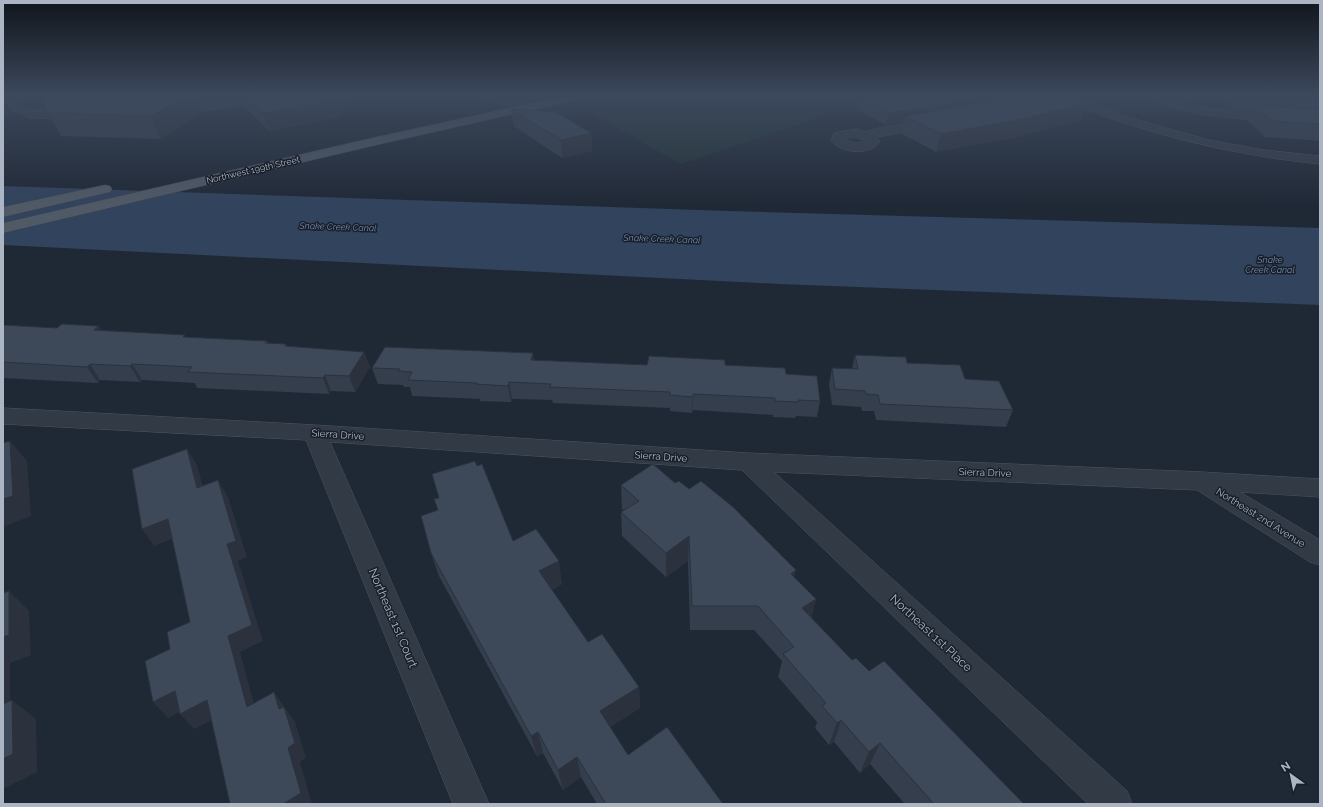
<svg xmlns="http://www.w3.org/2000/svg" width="1323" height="807" viewBox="0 0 1323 807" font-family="Raleway,sans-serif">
	<rect width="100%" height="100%" fill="#1f2835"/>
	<path fill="#223537" d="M 618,95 L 891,95 L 857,102 L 824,116 L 681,164 L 576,105 Z"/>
	<path fill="#32435d" d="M 3,186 L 729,211 L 1320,228 L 1320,305 L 780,284 L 3,245 Z"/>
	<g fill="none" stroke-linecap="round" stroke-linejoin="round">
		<defs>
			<path id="minor" d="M 5,95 L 16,95 L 20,105 L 31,110 L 79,111 L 83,112 L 85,115 L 83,118 L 79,119 L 29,118 L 11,109 Z
				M 250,95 L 270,95 L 269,97 L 224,108 L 172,115 L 168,113 L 166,111 L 168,109 L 172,107 L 224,102 Z
				M 1056,95 L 1070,95 L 1131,118 L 1209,140 L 1264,150 L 1320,156 L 1320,164 C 1241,156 1166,139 1091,111 C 1081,108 1063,104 1056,95 Z
				M 1149,95 L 1164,95 L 1192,105 L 1212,109 L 1257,113 L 1320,116 L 1320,124 C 1287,122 1168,119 1149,95 Z
				M 931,119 L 935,120 L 937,123 L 935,126 L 877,137 L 880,142 C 870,156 840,154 831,140 L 834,133 L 856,129 L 866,132 L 879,128 ZM 855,137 L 867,141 L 855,143 L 844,139 Z
				M 3,408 L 315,425 L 748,453 L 1202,472 L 1320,479 L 1320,497 L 1240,492 L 1320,540 L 1320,565 L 1310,562 L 1197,490 L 774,472 L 1127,791 L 1132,804 L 1088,804 L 742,470 L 330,442 L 489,804 L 453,804 L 306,440 L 3,424 Z"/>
			<path id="tertiary" d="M 483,95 L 500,95 L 531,106 L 533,108 L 531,110 L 523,110 L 484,97 Z"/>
			<path id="primary" d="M 568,95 L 589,95 L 584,98 L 372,146 L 3,233 L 3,223 L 372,138 Z
				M 105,185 L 110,186 L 112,189 L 110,192 L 3,217 L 3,207 Z"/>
		</defs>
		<use href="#minor" stroke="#4d5561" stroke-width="1"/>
		<use href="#tertiary" stroke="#4d5561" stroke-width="1"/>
		<use href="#primary" stroke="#3c434f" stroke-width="1"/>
		<use href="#minor" fill="#323a46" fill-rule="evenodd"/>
		<use href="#tertiary" fill="#323a46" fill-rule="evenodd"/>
		<use href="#primary" fill="#505966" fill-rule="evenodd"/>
	</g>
	<path fill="#343e4c" d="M 40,95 L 222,95 L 222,100 L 200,102 L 203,112 L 161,139 L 61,136 L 48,113 Z
		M 234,95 L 355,95 L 340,117 L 269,131 L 243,105 L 240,96 L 236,97 Z
		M 1203,95 L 1320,95 L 1320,141 L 1265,137 L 1248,121 L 1253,111 L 1235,110 L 1220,96 L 1207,97 Z
		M 858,97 L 1088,102 L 1081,120 L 1018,137 L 936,152 L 901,133 L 903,122 L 886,125 L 856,109 Z
		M 511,109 L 591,133 L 592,151 L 562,158 L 514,126 Z
		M 3,325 L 102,331 L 187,337 L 267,341 L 268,343 L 286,344 L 287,346 L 364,352 L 370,367 L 355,392 L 331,391 L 329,394 L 197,388 L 195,383 L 142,380 L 140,382 L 100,380 L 98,383 L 3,378 Z
		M 855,355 L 907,363 L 965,379 L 1013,410 L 1006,427 L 876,420 L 874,411 L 862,411 L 861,407 L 832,405 L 829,384 L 832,368 L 852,369 Z
		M 535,360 L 647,365 L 725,365 L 786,374 L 820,401 L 817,417 L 796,416 L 795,418 L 773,417 L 773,415 L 693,410 L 692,413 L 670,411 L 670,408 L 553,403 L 552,400 L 512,399 L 511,402 L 480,401 L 480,399 L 412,396 L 410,387 L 404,387 L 403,385 L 378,384 L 372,368 Z
		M 477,466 L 513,541 L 562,584 L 552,590 L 588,642 L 639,687 L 640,708 L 610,727 L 628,755 L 723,804 L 597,804 L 581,777 L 563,790 L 543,753 L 537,756 L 439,576 L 431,553 L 438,510 L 439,498 Z
		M 675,483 L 795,578 L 816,599 L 811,618 L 852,660 L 869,671 L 1024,804 L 905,804 L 870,764 L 860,773 L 834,742 L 829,745 L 815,728 L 817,722 L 778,677 L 782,661 L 754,630 L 690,630 L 688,561 L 666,577 L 622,536 L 621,512 L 624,510 L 622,509 L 621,485 Z"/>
	<path fill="#2b323e" d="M 113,95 L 222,95 L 222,100 L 200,102 L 203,112 L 161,139 L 151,116 L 120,110 Z
		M 235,95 L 240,95 L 240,96 L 236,97 Z
		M 339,95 L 355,95 L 340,117 L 269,131 L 263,113 Z
		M 989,95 L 1022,95 L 1021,98 L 905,116 L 903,122 L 886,125 L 888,113 Z
		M 1208,95 L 1220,95 L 1207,97 Z
		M 1088,102 L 1081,120 L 1018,137 L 936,152 L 941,134 Z
		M 591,133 L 592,151 L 562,158 L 561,140 Z
		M 99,326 L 109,342 L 94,330 Z
		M 364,352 L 370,367 L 355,392 L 349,376 Z
		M 533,353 L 536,368 L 531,360 Z
		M 90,364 L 100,380 L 98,383 L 87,367 Z
		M 132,364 L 142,380 L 140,382 L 130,366 Z
		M 325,375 L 331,391 L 329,394 L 323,378 Z
		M 509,382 L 512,399 L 511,402 L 508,386 Z
		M 693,394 L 693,410 L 692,413 L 693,397 Z
		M 10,441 L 27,461 L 31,516 L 3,527 L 3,499 Z
		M 187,449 L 197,465 L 208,505 L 197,488 Z
		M 218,480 L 228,497 L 247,557 L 238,561 L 263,641 L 240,652 L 259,722 L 247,707 L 228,636 L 227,544 Z
		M 168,519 L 179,536 L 154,546 L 142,529 Z
		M 689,536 L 688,561 L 666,577 L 666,553 Z
		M 559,561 L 562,584 L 544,594 L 539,571 Z
		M 796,570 L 791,594 L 791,574 Z
		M 9,591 L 29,611 L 31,655 L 10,663 L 10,731 L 3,726 L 3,637 Z
		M 816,599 L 810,623 L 802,608 Z
		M 639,687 L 640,708 L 603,732 L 600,711 Z
		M 175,691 L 189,707 L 168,718 L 153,702 Z
		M 274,692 L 295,722 L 306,758 L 300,762 L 312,804 L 283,804 L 288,748 L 279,709 Z
		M 12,700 L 36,719 L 37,772 L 3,789 L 3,759 Z
		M 207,700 L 220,716 L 194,729 L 180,714 Z
		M 841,720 L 834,742 L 829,745 L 837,723 Z
		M 538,732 L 543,753 L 537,756 L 531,736 Z
		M 880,743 L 870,764 L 860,773 L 869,752 Z
		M 577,757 L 581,777 L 563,790 L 558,770 Z"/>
	<path fill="#3d4858" stroke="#2b323e" d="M 152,95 L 187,95 L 151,116 L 48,113 L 41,98 L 110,100 Z
		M 244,95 L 339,95 L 335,100 L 263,113 Z
		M 871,95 L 989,95 L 960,102 L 888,113 L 858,97 Z
		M 1009,95 L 1066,95 L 1088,102 L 1023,119 L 941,134 L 905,116 L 962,107 Z
		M 1254,95 L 1320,95 L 1320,99 Z
		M 1256,106 L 1320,109 L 1320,124 L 1273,121 Z
		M 511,109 L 556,112 L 591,133 L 561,140 Z
		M 62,324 L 99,326 L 94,330 L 185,335 L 183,337 L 267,341 L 265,343 L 286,344 L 285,346 L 364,352 L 349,376 L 325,375 L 323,378 L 188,372 L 192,367 L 132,364 L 130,366 L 90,364 L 87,367 L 3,362 L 3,325 L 57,328 Z
		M 385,347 L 533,353 L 531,360 L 647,365 L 649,356 L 725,360 L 725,365 L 785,368 L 786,374 L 817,376 L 820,401 L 798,400 L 798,402 L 775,401 L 775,398 L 693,394 L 693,397 L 681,396 L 670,395 L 670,392 L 550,387 L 551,384 L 509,382 L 508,386 L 476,384 L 477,383 L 408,380 L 412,372 L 399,371 L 400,369 L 372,368 Z
		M 855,355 L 906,357 L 907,363 L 960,365 L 965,379 L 999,381 L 1013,410 L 880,404 L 878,395 L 866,394 L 865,391 L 835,389 L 832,368 L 858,369 Z
		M 10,441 L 13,496 L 3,499 L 3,443 Z
		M 187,449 L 197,488 L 218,480 L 236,541 L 227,544 L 252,625 L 228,636 L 247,707 L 274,692 L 279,709 L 284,707 L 295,743 L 288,748 L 301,793 L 283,804 L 230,804 L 207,700 L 180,714 L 175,691 L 153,702 L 145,661 L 170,649 L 167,632 L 190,622 L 168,519 L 142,529 L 132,469 Z
		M 475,461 L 477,466 L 482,464 L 513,541 L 536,529 L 559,561 L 539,571 L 588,642 L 602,634 L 639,687 L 600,711 L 628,755 L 667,727 L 723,804 L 606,804 L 577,757 L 558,770 L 538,732 L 531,736 L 431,553 L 421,516 L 438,510 L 434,499 L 439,498 L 432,474 Z
		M 653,464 L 675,483 L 679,481 L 689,489 L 701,481 L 733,507 L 796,570 L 791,574 L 816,599 L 802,608 L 852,660 L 856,658 L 869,671 L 884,661 L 1024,804 L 934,804 L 880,743 L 869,752 L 841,720 L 837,723 L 822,706 L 826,703 L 783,654 L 794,647 L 758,606 L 692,606 L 689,536 L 666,553 L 621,512 L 639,501 L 621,485 Z
		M 9,591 L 9,635 L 3,637 L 3,593 Z
		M 12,700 L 13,754 L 3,759 L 3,704 Z"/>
	<linearGradient id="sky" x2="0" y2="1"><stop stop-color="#11161d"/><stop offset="0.46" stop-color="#3c485c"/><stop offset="1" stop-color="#3c485c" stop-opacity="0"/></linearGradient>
	<rect width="1323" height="208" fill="url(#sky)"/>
	<g text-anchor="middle" stroke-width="3" stroke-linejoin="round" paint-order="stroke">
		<g font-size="9" fill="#acb5c3" stroke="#181f2a">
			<text transform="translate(253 170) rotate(-13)" y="3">Northwest 199th Street</text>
		</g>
		<g font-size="9" font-style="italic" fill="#748bac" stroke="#181f2a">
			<text transform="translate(338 227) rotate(2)" y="3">Snake Creek Canal</text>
			<text transform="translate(662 239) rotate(2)" y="3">Snake Creek Canal</text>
			<text x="1270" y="263">Snake<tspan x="1270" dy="10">Creek Canal</tspan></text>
		</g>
		<g font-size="10" fill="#acb5c3" stroke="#181f2a">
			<text transform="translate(338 434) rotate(4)" y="4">Sierra Drive</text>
			<text transform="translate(661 456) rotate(4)" y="4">Sierra Drive</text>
			<text transform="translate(985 472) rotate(2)" y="4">Sierra Drive</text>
			<text transform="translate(1261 517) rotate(32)" y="4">Northeast 2nd Avenue</text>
		</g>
		<g font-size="12" fill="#acb5c3" stroke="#181f2a">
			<text transform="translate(393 618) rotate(67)" y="4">Northeast 1st Court</text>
			<text transform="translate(931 633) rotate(43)" y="4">Northeast 1st Place</text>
		</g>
	</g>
	<rect width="1323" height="807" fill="none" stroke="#acb5c3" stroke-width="8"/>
	<g transform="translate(1291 775) rotate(327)" stroke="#181f2a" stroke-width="3" paint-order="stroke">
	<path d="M0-3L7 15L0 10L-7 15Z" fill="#acb5c3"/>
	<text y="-6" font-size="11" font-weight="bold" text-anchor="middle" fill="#acb5c3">N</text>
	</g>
</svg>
